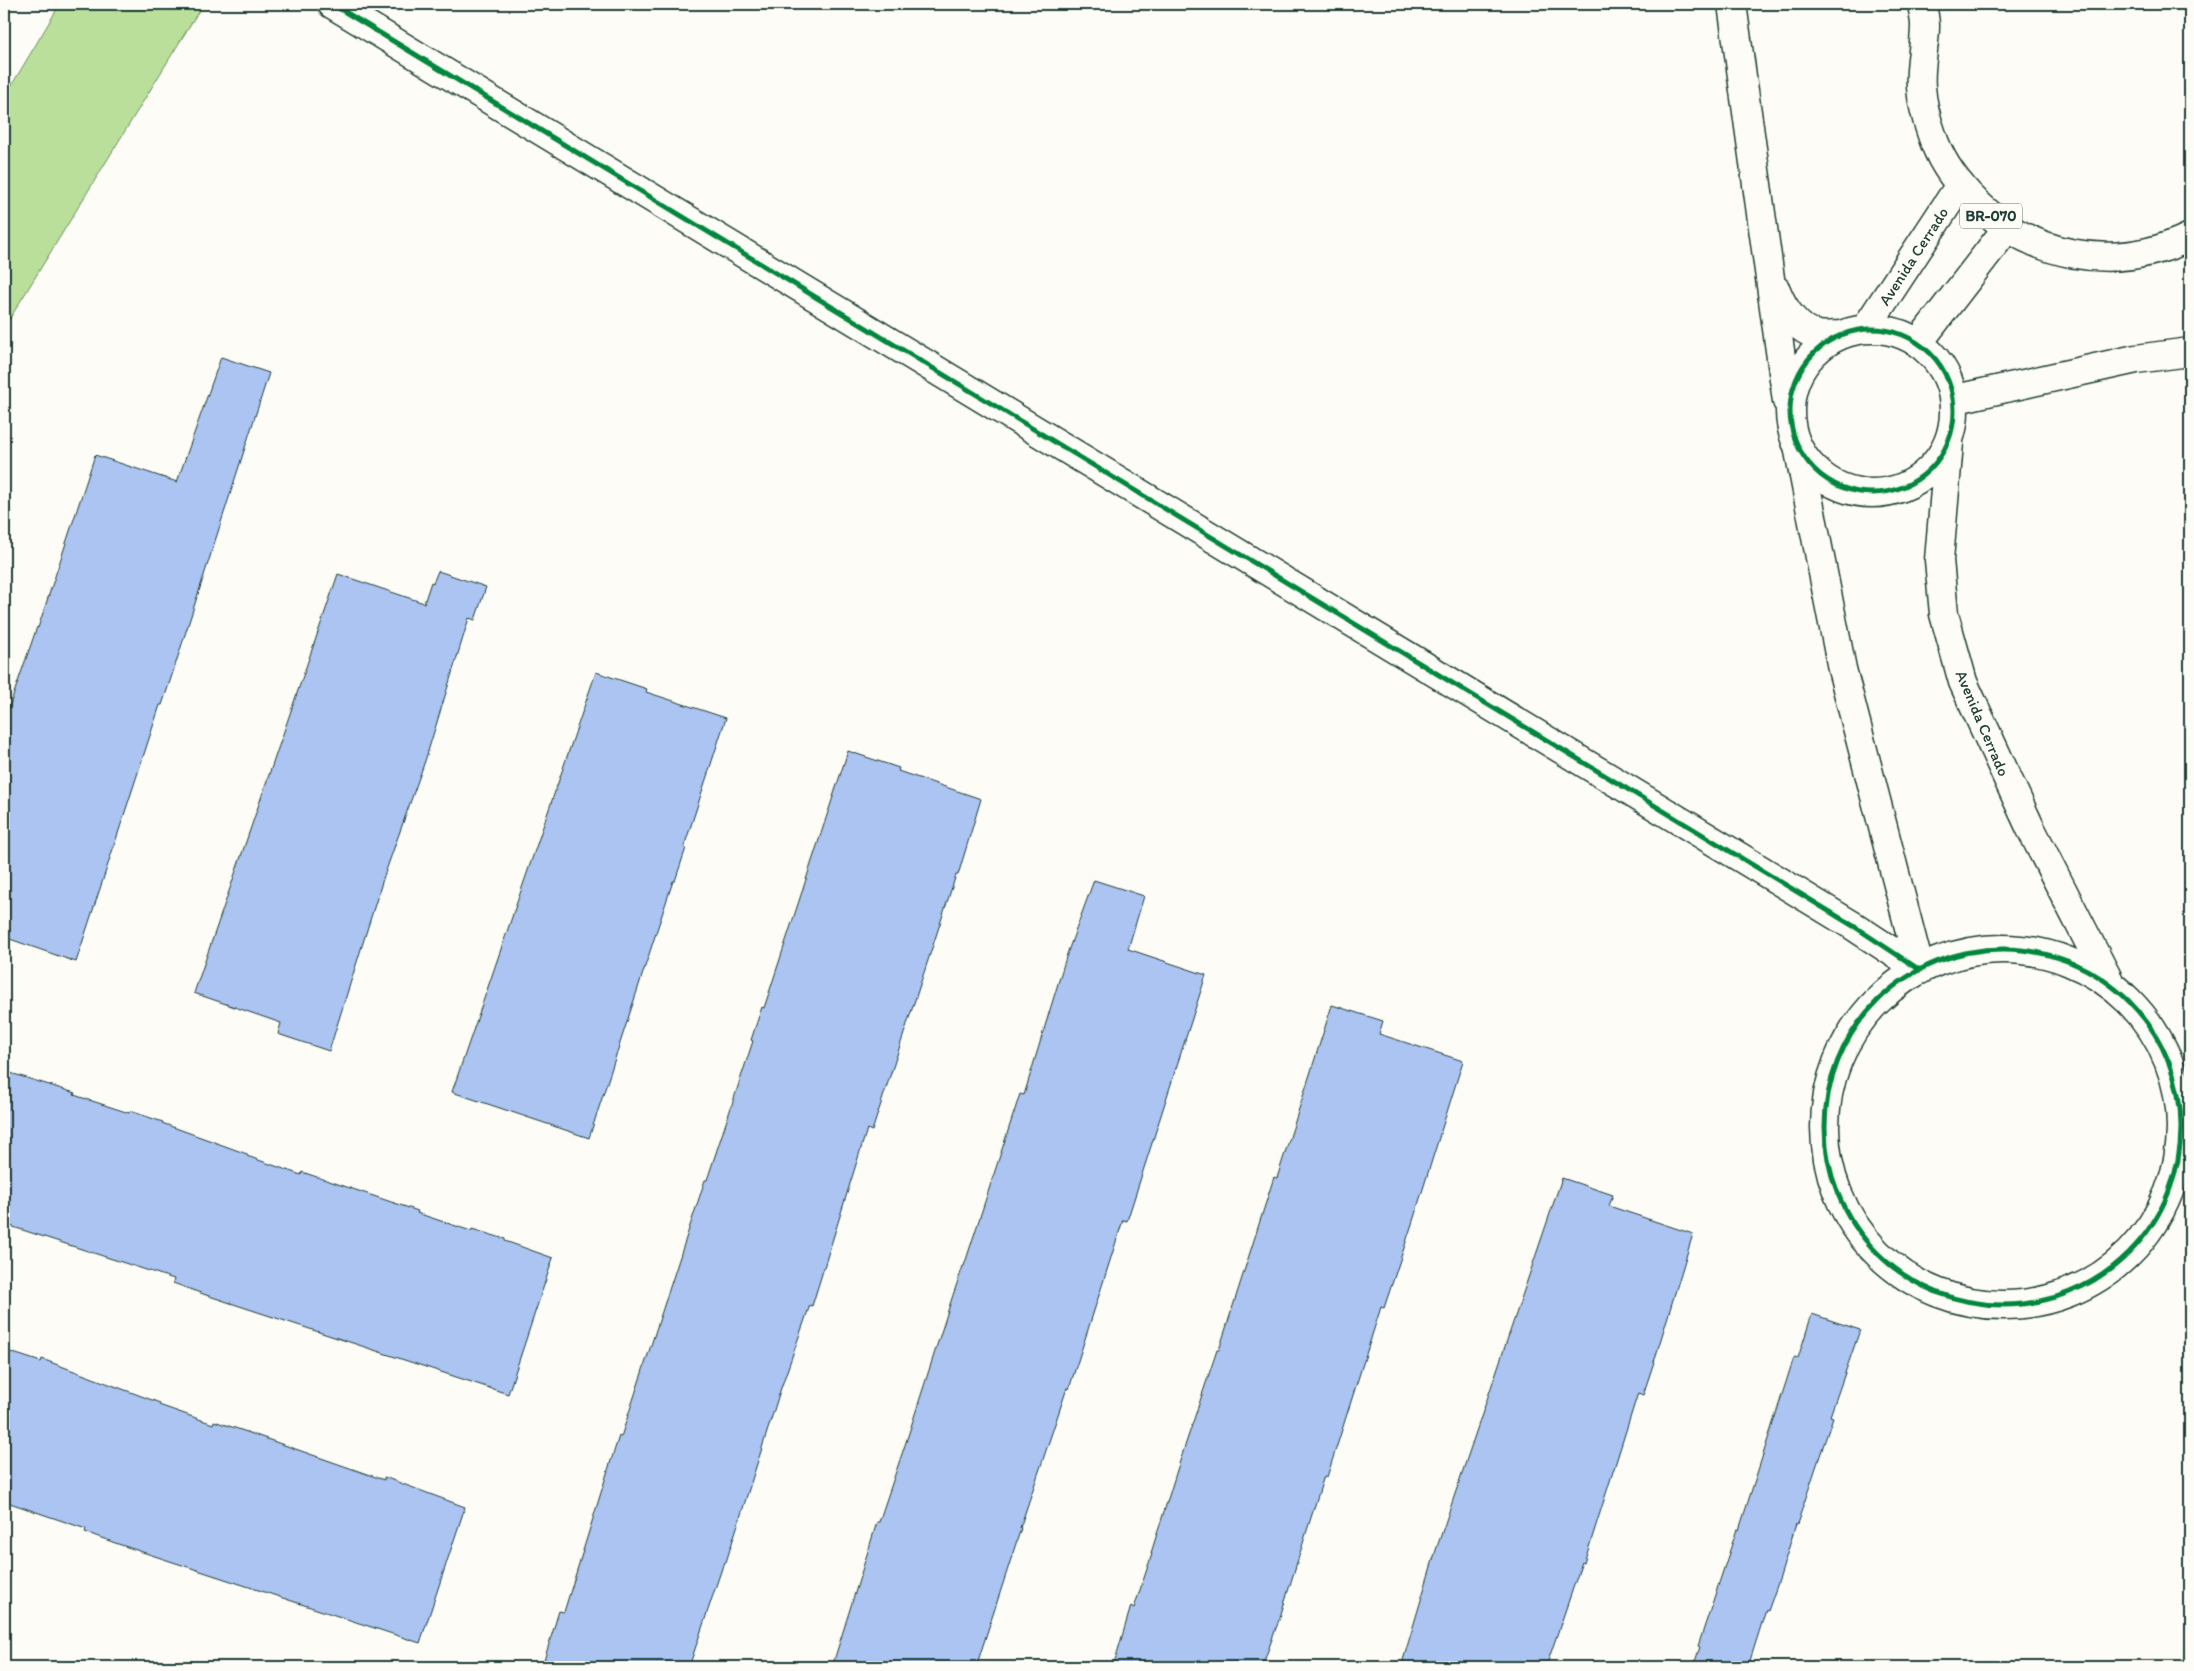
<svg xmlns="http://www.w3.org/2000/svg" width="2194" height="1671" viewBox="0 0 2194 1671" font-family="Itim,sans-serif">
	<rect width="100%" height="100%" fill="#fdfcf7"/>
	<filter id="ink" filterUnits="userSpaceOnUse"><feTurbulence type="fractalNoise" baseFrequency=".02" numOctaves="2"/><feDisplacementMap in="SourceGraphic" scale="10" xChannelSelector="R" yChannelSelector="G"/><feConvolveMatrix kernelMatrix="1 2 1 2 8 2 1 2 1" color-interpolation-filters="sRGB"/></filter>
	<g filter="url(#ink)">
		<path fill="#b9df9a" stroke="#6c8e67" d="M 60,4 L 203,4 L 4,328 L 4,98 Z"/>
		<path fill="#abc4f2" stroke="#1f3d34" d="M 221,357 L 269,373 L 173,672 L 162,705 L 160,705 L 76,962 L 4,937 L 4,722 L 37,627 L 38,628 L 95,455 L 177,482 Z
			M 438,571 L 486,587 L 475,620 L 469,618 L 425,761 L 383,879 L 329,1051 L 278,1034 L 281,1023 L 194,993 L 338,574 L 424,603 L 431,582 L 433,583 Z
			M 596,672 L 647,689 L 646,692 L 726,718 L 684,847 L 686,848 L 675,881 L 673,881 L 589,1138 L 452,1092 Z
			M 848,751 L 899,768 L 898,771 L 981,799 L 958,875 L 956,875 L 872,1131 L 867,1129 L 812,1306 L 810,1305 L 780,1391 L 726,1562 L 724,1562 L 689,1667 L 542,1667 L 559,1611 L 564,1612 L 608,1470 L 619,1436 L 621,1437 L 705,1180 L 707,1180 L 753,1041 L 751,1040 L 762,1007 L 764,1008 Z
			M 1094,880 L 1144,896 L 1128,949 L 1206,975 L 1127,1221 L 1123,1220 L 1069,1389 L 1067,1388 L 1020,1528 L 1021,1528 L 976,1667 L 832,1667 L 877,1522 L 879,1522 L 908,1436 L 952,1298 L 963,1266 L 964,1266 L 1020,1094 L 1024,1095 L 1067,954 Z
			M 1332,1005 L 1383,1021 L 1379,1034 L 1463,1061 L 1412,1224 L 1384,1308 L 1381,1307 L 1327,1477 L 1324,1476 L 1280,1617 L 1262,1667 L 1113,1667 L 1131,1606 L 1134,1608 L 1152,1554 L 1151,1553 L 1178,1467 L 1217,1350 L 1219,1350 L 1274,1177 L 1277,1178 Z
			M 4,1071 L 75,1093 L 74,1095 L 129,1113 L 130,1111 L 163,1122 L 162,1123 L 247,1154 L 247,1156 L 301,1175 L 302,1172 L 335,1183 L 418,1211 L 417,1213 L 471,1231 L 472,1229 L 505,1239 L 505,1241 L 553,1258 L 508,1394 L 206,1295 L 173,1283 L 174,1279 L 4,1224 Z
			M 1562,1178 L 1613,1195 L 1609,1206 L 1693,1234 L 1654,1362 L 1643,1395 L 1638,1393 L 1584,1563 L 1582,1562 L 1546,1667 L 1401,1667 L 1435,1553 Z
			M 1812,1314 L 1860,1330 L 1830,1416 L 1833,1417 L 1797,1524 L 1796,1524 L 1780,1577 L 1768,1611 L 1766,1610 L 1748,1667 L 1693,1667 L 1700,1647 L 1698,1646 L 1737,1529 L 1739,1530 L 1794,1357 L 1798,1358 Z
			M 4,1350 L 41,1362 L 42,1359 L 160,1403 L 159,1405 L 213,1424 L 214,1421 L 247,1432 L 384,1480 L 384,1477 L 465,1507 L 420,1643 L 118,1544 L 85,1532 L 86,1529 L 4,1501 Z"/>
		<g fill="none" stroke-linecap="round" stroke-linejoin="round">
			<defs>
				<path id="minor" d="M 332,4 L 1855,927 L 1920,970
					M 1732,4 L 1787,401
					M 1776,290 C 1783,308 1798,332 1819,335 C 1826,336 1833,335 1839,335
					M 1866,328 L 1960,185
					M1790 411a82 82 0 1 1 164 0a82 82 0 1 1-164 0Z
					M 1919,342 L 2007,228
					M 1956,399 L 2136,359 L 2190,352
					M 1949,443 L 1939,560 L 1944,614 L 1963,682 L 2030,827 L 2109,981
					M 1799,451 L 1842,669 L 1920,970
					M1825 1127a178 178 0 1 1 356 0a178 178 0 1 1-356 0Z"/>
				<path id="highway" d="M 1922,4 C 1923,11 1925,19 1925,26 C 1925,46 1919,67 1921,87 C 1922,102 1927,121 1932,135 C 1939,157 1953,178 1969,195 C 2028,258 2113,274 2190,237"/>
			</defs>
			<use href="#minor" stroke="#1f3d34" stroke-width="31"/>
			<use href="#highway" stroke="#1f3d34" stroke-width="31"/>
			<use href="#minor" stroke="#fdfcf7" stroke-width="28"/>
			<use href="#highway" stroke="#fdfcf7" stroke-width="28"/>
			<defs>
				<path id="cycleway" d="M 332,4 L 1855,927 L 1920,970
					M1790 411a82 82 0 1 1 164 0a82 82 0 1 1-164 0Z
					M1825 1127a178 178 0 1 1 356 0a178 178 0 1 1-356 0Z"/>
			</defs>
			<use href="#cycleway" stroke="#fdfcf7" stroke-width="8"/>
			<use href="#cycleway" stroke="#00873e" stroke-width="5"/>
		</g>
	</g>
	<g text-anchor="middle" stroke-width="5" stroke-linejoin="round" paint-order="stroke">
		<rect fill="#fdfcf7" stroke="#62766e" stroke-width="1" x="1960" y="203.5" width="62" height="25" rx="4"/>
		<g font-size="15" font-weight="bold" fill="#1f3d34">
			<text x="1991" y="221">BR-070</text>
		</g>
		<g font-size="16" fill="#1f3d34" stroke="#fdfcf7">
			<text transform="translate(1913 256) rotate(-57)" y="6">Avenida Cerrado</text>
			<text transform="translate(1983 723) rotate(67)" y="6">Avenida Cerrado</text>
		</g>
	</g>
	<rect width="2194" height="1671" fill="none" stroke="#fdfcf7" stroke-width="20"/>
	<rect x="10" y="10" width="2174" height="1651" fill="none" stroke="#1f3d34" stroke-width="2" filter="url(#ink)"/>
</svg>
